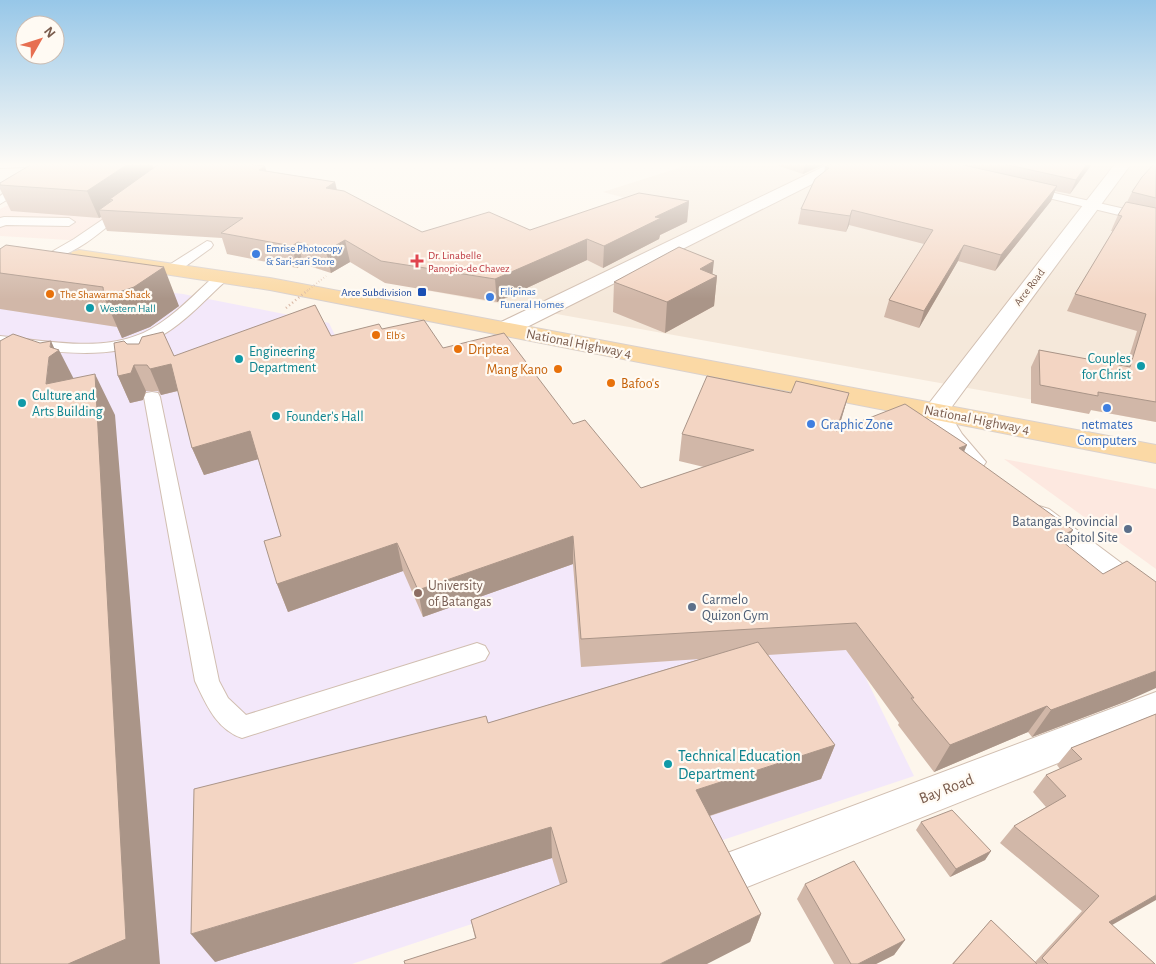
<svg xmlns="http://www.w3.org/2000/svg" width="1156" height="964" viewBox="0 0 1156 964" font-family="'Alegreya Sans',sans-serif">
	<rect width="100%" height="100%" fill="#fdf6ec"/>
	<path fill="#f5e8da" d="M 691,164 L 1156,164 L 1156,422 L 424,290 L 658,207 L 603,192 Z"/>
	<path fill="#fde8e0" d="M 95,164 L 193,164 L 86,241 L 0,236 L 0,209 Z
		M 1004,459 L 1156,489 L 1156,569 Z"/>
	<path fill="#f3e8fa" d="M 0,273 L 183,294 L 329,323 L 391,450 L 850,646 L 914,776 L 352,964 L 0,964 Z"/>
	<g fill="none" stroke-linecap="round" stroke-linejoin="round">
		<defs>
			<path id="service" d="M 0,164 L 31,164 L 26,167 L 0,168 Z
				M 41,164 L 52,164 L 25,189 L 0,204 L 0,196 Z
				M 1028,187 L 1156,216 L 1156,224 L 1024,192 L 1024,188 Z
				M 124,205 L 130,208 L 128,210 C 106,227 82,251 54,258 L 48,254 L 74,239 Z
				M 4,217 L 69,218 L 75,222 L 69,226 L 6,225 L 0,227 L 0,218 Z
				M 207,241 L 211,242 L 213,245 L 211,248 L 179,271 L 169,271 L 167,268 L 169,265 Z
				M 223,272 L 230,276 L 228,279 C 206,298 186,322 161,336 C 113,363 52,351 0,346 L 0,336 C 48,341 106,354 151,329 C 176,315 196,292 218,273 Z
				M 152,392 L 158,393 L 160,397 L 219,681 L 228,698 L 246,715 L 477,643 L 485,646 L 489,653 L 485,660 L 242,738 C 216,729 206,704 195,681 L 144,397 L 146,393 Z"/>
			<path id="minor" d="M 829,164 L 849,164 L 846,167 L 513,334 L 505,336 L 497,334 L 494,329 L 497,324 Z
				M 1115,164 L 1131,164 L 945,416 L 936,418 L 927,416 L 924,411 L 927,406 Z
				M 1156,692 L 1156,724 L 737,891 L 722,885 L 716,870 L 722,855 Z"/>
			<path id="tertiary" d="M 936,404 L 945,406 L 962,434 L 986,462 L 982,468 C 953,476 935,432 924,411 L 927,406 Z
				M 1039,506 L 1049,509 L 1156,589 L 1156,620 L 1145,616 L 1029,523 L 1025,516 L 1029,509 Z"/>
			<path id="primary" d="M 79,250 L 270,278 L 1156,445 L 1156,463 L 270,290 L 72,260 L 70,256 L 72,252 Z"/>
		</defs>
		<use href="#service" stroke="#d1beb0" stroke-width="2"/>
		<use href="#minor" stroke="#d1beb0" stroke-width="2"/>
		<use href="#tertiary" stroke="#d1beb0" stroke-width="2"/>
		<use href="#primary" stroke="#dad1cd" stroke-width="2"/>
		<use href="#service" fill="#fff" fill-rule="evenodd"/>
		<use href="#minor" fill="#fff" fill-rule="evenodd"/>
		<use href="#tertiary" fill="#fff" fill-rule="evenodd"/>
		<use href="#primary" fill="#fbd9a5" fill-rule="evenodd"/>
		<path stroke="#d9b8a5" stroke-width="2" stroke-dasharray="0.5 2.5" stroke-linecap="butt" d="M 307,291 L 326,276"/>
		<path stroke="#d9b8a5" stroke-width="2.5" stroke-dasharray="1 3" stroke-linecap="butt" d="M 286,308 L 308,290"/>
	</g>
	<path fill="#d1b7a8" d="M 32,164 L 152,164 L 153,168 L 267,171 L 335,182 L 337,190 L 422,232 L 530,230 L 689,201 L 687,222 L 660,235 L 659,239 L 603,268 L 587,260 L 497,302 L 385,283 L 350,262 L 331,273 L 303,264 L 297,268 L 227,254 L 222,238 L 107,231 L 101,217 L 99,218 L 11,211 L 0,189 L 0,183 Z
		M 773,164 L 825,164 L 803,174 Z
		M 831,164 L 1092,164 L 1070,194 L 1055,191 L 1051,201 L 995,271 L 958,261 L 919,328 L 884,317 L 889,300 L 924,244 L 849,225 L 846,232 L 798,224 L 801,209 L 824,173 L 825,167 Z
		M 1156,164 L 1156,422 L 1091,410 L 1089,414 L 1031,403 L 1031,367 L 1039,350 L 1126,367 L 1137,331 L 1067,311 L 1075,294 L 1113,231 L 1111,231 L 1118,215 L 1127,202 L 1132,192 Z
		M 0,249 L 179,306 L 150,327 L 122,338 L 117,327 L 0,309 Z
		M 713,274 L 717,276 L 714,306 L 665,333 L 613,312 L 614,282 Z
		M 382,329 L 443,348 L 573,424 L 641,488 L 704,467 L 679,461 L 682,434 L 791,393 L 849,393 L 838,431 L 964,451 L 1065,544 L 1127,701 L 1032,737 L 1028,732 L 934,772 L 898,725 L 899,723 L 846,650 L 768,655 L 835,745 L 821,779 L 710,816 L 761,914 L 750,942 L 475,938 L 471,920 L 560,885 L 552,858 L 215,962 L 488,723 L 700,659 L 581,667 L 573,564 L 423,617 L 403,571 L 288,612 L 277,584 L 281,536 L 258,459 L 204,475 L 192,448 L 178,391 L 161,395 L 158,391 L 146,391 L 143,400 L 130,403 L 118,376 L 127,344 L 174,356 Z
		M 1156,714 L 1112,925 L 1155,964 L 952,964 L 991,920 L 1035,962 L 1082,911 L 1000,843 L 1014,826 L 1046,807 L 1033,792 L 1046,775 L 1060,769 L 1057,765 L 1071,748 Z
		M 921,822 L 991,851 L 985,860 L 950,877 L 916,830 Z
		M 805,884 L 905,940 L 894,955 L 876,964 L 834,964 L 797,899 Z"/>
	<path fill="#aa9588" d="M 128,164 L 152,164 L 156,176 L 113,200 L 110,199 L 113,208 L 99,210 L 101,217 L 99,218 L 87,191 Z
		M 805,164 L 825,164 L 803,174 Z
		M 1087,164 L 1092,164 L 1070,194 L 1076,180 Z
		M 265,166 L 270,185 L 259,170 Z
		M 335,182 L 339,202 L 326,188 Z
		M 1057,186 L 1051,201 L 995,271 L 1001,255 Z
		M 689,201 L 687,222 L 660,235 L 659,239 L 603,268 L 604,246 L 655,217 Z
		M 852,210 L 849,225 L 846,232 L 850,216 Z
		M 587,239 L 587,260 L 497,302 L 495,279 Z
		M 345,240 L 350,262 L 331,273 L 326,251 Z
		M 298,242 L 303,264 L 297,268 L 292,246 Z
		M 964,245 L 958,261 L 919,328 L 924,311 Z
		M 714,261 L 712,278 L 717,276 L 714,306 L 665,333 L 667,302 L 700,269 Z
		M 164,267 L 179,306 L 150,327 L 122,338 L 104,297 Z
		M 51,341 L 56,352 L 59,350 L 80,391 L 46,384 Z
		M 171,364 L 181,390 L 161,395 L 150,369 Z
		M 134,365 L 146,391 L 143,400 L 130,403 L 118,376 Z
		M 95,374 L 115,415 L 160,964 L 68,964 Z
		M 849,393 L 841,420 L 829,459 L 836,431 Z
		M 250,431 L 259,459 L 204,475 L 192,448 Z
		M 967,445 L 955,472 L 959,448 Z
		M 1073,530 L 1057,558 L 1058,538 Z
		M 573,536 L 573,564 L 423,617 L 418,590 Z
		M 397,543 L 403,571 L 288,612 L 277,584 Z
		M 1156,671 L 1156,688 L 1127,701 L 1032,737 L 1051,710 Z
		M 1047,706 L 1028,732 L 934,772 L 950,745 Z
		M 835,745 L 821,779 L 690,822 L 696,790 Z
		M 551,827 L 552,858 L 215,962 L 191,934 Z
		M 991,851 L 985,860 L 950,877 L 956,869 Z
		M 1156,895 L 1156,900 L 1091,937 L 1109,922 Z
		M 761,914 L 750,942 L 707,964 L 660,964 Z
		M 905,940 L 894,955 L 876,964 L 858,964 Z"/>
	<path fill="#f3d5c3" stroke="#aa9588" d="M 32,164 L 128,164 L 87,191 L 0,185 L 0,183 Z
		M 159,164 L 247,164 L 265,166 L 259,170 L 335,182 L 326,188 L 344,191 L 422,232 L 489,212 L 530,230 L 639,193 L 689,201 L 655,217 L 661,218 L 604,246 L 587,239 L 495,279 L 381,261 L 345,240 L 326,251 L 298,242 L 292,246 L 221,233 L 243,218 L 99,210 L 113,200 L 110,199 Z
		M 831,164 L 959,164 L 1057,186 L 1001,255 L 964,245 L 924,311 L 889,300 L 933,230 L 852,210 L 850,216 L 801,209 L 815,179 L 829,168 L 825,167 Z
		M 1004,164 L 1087,164 L 1076,180 Z
		M 1154,164 L 1156,164 L 1156,198 L 1132,192 L 1142,177 Z
		M 1126,202 L 1156,208 L 1156,402 L 1098,392 L 1098,396 L 1040,385 L 1039,350 L 1130,367 L 1146,314 L 1075,294 L 1122,216 L 1118,215 Z
		M 6,245 L 164,267 L 134,287 L 104,297 L 103,287 L 0,273 L 0,249 Z
		M 679,247 L 714,261 L 700,269 L 717,276 L 667,302 L 614,282 Z
		M 315,305 L 331,336 L 379,324 L 382,329 L 424,320 L 443,348 L 504,333 L 573,424 L 585,420 L 641,488 L 754,450 L 682,434 L 707,376 L 791,393 L 796,381 L 849,393 L 836,431 L 905,404 L 967,445 L 959,448 L 1073,530 L 1058,538 L 1103,574 L 1127,561 L 1156,582 L 1156,671 L 1051,710 L 1047,706 L 950,745 L 911,698 L 914,698 L 856,623 L 581,639 L 573,536 L 418,590 L 397,543 L 277,584 L 264,541 L 281,536 L 250,431 L 192,448 L 171,364 L 150,369 L 147,365 L 134,365 L 131,373 L 118,376 L 114,343 L 124,341 L 127,344 L 139,344 L 142,337 L 163,332 L 174,356 Z
		M 13,334 L 40,343 L 51,341 L 50,347 L 59,350 L 49,357 L 46,384 L 95,374 L 126,939 L 68,964 L 0,964 L 0,341 Z
		M 758,642 L 835,745 L 696,790 L 761,914 L 660,964 L 405,964 L 404,961 L 476,938 L 471,920 L 567,882 L 551,827 L 191,934 L 194,789 L 486,716 L 488,723 Z
		M 1156,714 L 1156,895 L 1109,922 L 1155,964 L 1048,964 L 1042,958 L 1099,896 L 1014,826 L 1066,796 L 1046,775 L 1082,759 L 1071,748 Z
		M 952,810 L 991,851 L 956,869 L 921,822 Z
		M 854,861 L 905,940 L 858,964 L 851,964 L 805,884 Z
		M 991,920 L 1037,964 L 953,964 Z"/>
	<linearGradient id="sky" x2="0" y2="1"><stop stop-color="#97c7e8"/><stop offset="0.55" stop-color="#fefbf6"/><stop offset="1" stop-color="#fefbf6" stop-opacity="0"/></linearGradient>
	<rect width="1156" height="299" fill="url(#sky)"/>
	<g fill="#3f7fe0" stroke="#fffaf3" stroke-width="2">
		<circle cx="256" cy="254" r="5"/>
		<circle cx="490" cy="297" r="5"/>
		<circle cx="1107" cy="408" r="5"/>
		<circle cx="811" cy="424" r="5"/>
	</g>
	<path fill="#e0444e" stroke="#fffaf3" stroke-width="2" d="M414.5 253.5h5v5h5v5h-5v5h-5v-5h-5v-5h5z"/>
	<rect fill="#1a4fb4" stroke="#fffaf3" stroke-width="2" x="417" y="287" width="10" height="10" rx="2.5"/>
	<g fill="#e8710a" stroke="#fffaf3" stroke-width="2">
		<circle cx="50" cy="294" r="5"/>
		<circle cx="376" cy="335" r="5"/>
		<circle cx="458" cy="349" r="5"/>
		<circle cx="558" cy="369" r="5"/>
		<circle cx="611" cy="383" r="5"/>
	</g>
	<g fill="#0f9aa8" stroke="#fffaf3" stroke-width="2">
		<circle cx="90" cy="308" r="5"/>
		<circle cx="239" cy="359" r="5"/>
		<circle cx="1141" cy="366" r="5"/>
		<circle cx="22" cy="403" r="5"/>
		<circle cx="276" cy="416" r="5"/>
		<circle cx="668" cy="764" r="5"/>
	</g>
	<g fill="#5c6f8a" stroke="#fffaf3" stroke-width="2">
		<circle cx="1128" cy="529" r="5"/>
		<circle cx="692" cy="607" r="5"/>
	</g>
	<circle fill="#8d6e63" stroke="#fffaf3" stroke-width="2" cx="418" cy="593" r="5"/>
	<g text-anchor="middle" stroke-width="4.5" stroke-linejoin="round" paint-order="stroke">
		<g font-size="11" fill="#366cbe" stroke="#fffaf3" text-anchor="start">
			<text x="266" y="252">Emrise Photocopy<tspan x="266" dy="13">&amp; Sari-sari Store</tspan></text>
			<text x="500" y="295">Filipinas<tspan x="500" dy="13">Funeral Homes</tspan></text>
		</g>
		<g font-size="11" fill="#be3a42" stroke="#fffaf3" text-anchor="start">
			<text x="428" y="259">Dr. Linabelle<tspan x="428" dy="13">Panopio-de Chavez</tspan></text>
		</g>
		<g font-size="11" fill="#7a5c4d" stroke="#fffaf3">
			<text transform="translate(1029 287) rotate(-53)" y="4">Arce Road</text>
		</g>
		<g font-size="11" fill="#164399" stroke="#fffaf3" text-anchor="end">
			<text x="412" y="296">Arce Subdivision</text>
		</g>
		<g font-size="11" fill="#c56008" stroke="#fffaf3" text-anchor="start">
			<text x="60" y="298">The Shawarma Shack</text>
			<text x="386" y="339">Elb's</text>
		</g>
		<g font-size="11" fill="#0d838f" stroke="#fffaf3" text-anchor="start">
			<text x="100" y="312">Western Hall</text>
		</g>
		<g font-size="14" fill="#7a5c4d" stroke="#fffaf3">
			<text transform="translate(579 343) rotate(11)" y="5">National Highway 4</text>
			<text transform="translate(977 419) rotate(11)" y="5">National Highway 4</text>
		</g>
		<g font-size="14" fill="#c56008" stroke="#fffaf3" text-anchor="start">
			<text x="468" y="354">Driptea</text>
			<text x="548" y="374" text-anchor="end">Mang Kano</text>
			<text x="621" y="388">Bafoo's</text>
		</g>
		<g font-size="14" fill="#0d838f" stroke="#fffaf3" text-anchor="start">
			<text x="249" y="356">Engineering<tspan x="249" dy="16">Department</tspan></text>
			<text x="1131" y="363" text-anchor="end">Couples<tspan x="1131" dy="16">for Christ</tspan></text>
			<text x="32" y="400">Culture and<tspan x="32" dy="16">Arts Building</tspan></text>
			<text x="286" y="421">Founder's Hall</text>
		</g>
		<g font-size="14" fill="#366cbe" stroke="#fffaf3" text-anchor="start">
			<text x="821" y="429">Graphic Zone</text>
			<text x="1107" y="429" text-anchor="middle">netmates<tspan x="1107" dy="16">Computers</tspan></text>
		</g>
		<g font-size="14" fill="#4e5e75" stroke="#fffaf3" text-anchor="end">
			<text x="1118" y="526">Batangas Provincial<tspan x="1118" dy="16">Capitol Site</tspan></text>
			<text x="702" y="604" text-anchor="start">Carmelo<tspan x="702" dy="16">Quizon Gym</tspan></text>
		</g>
		<g font-size="14" fill="#785e54" stroke="#fffaf3" text-anchor="start">
			<text x="428" y="590">University<tspan x="428" dy="16">of Batangas</tspan></text>
		</g>
		<g font-size="16" fill="#0d838f" stroke="#fffaf3" text-anchor="start">
			<text x="678" y="761">Technical Education<tspan x="678" dy="18">Department</tspan></text>
		</g>
		<g font-size="16" fill="#7a5c4d" stroke="#fffaf3">
			<text transform="translate(946 788) rotate(-21)" y="6">Bay Road</text>
		</g>
	</g>
	<g transform="translate(40 40) rotate(51)"><circle r="24" fill="#fffaf3" stroke="#cabbb1"/>
	<path d="M0-4L9 19L0 12L-9 19Z" fill="#e76f51"/>
	<text y="-8" font-size="14" font-weight="bold" text-anchor="middle" fill="#7a5c4d">N</text>
	</g>
</svg>
